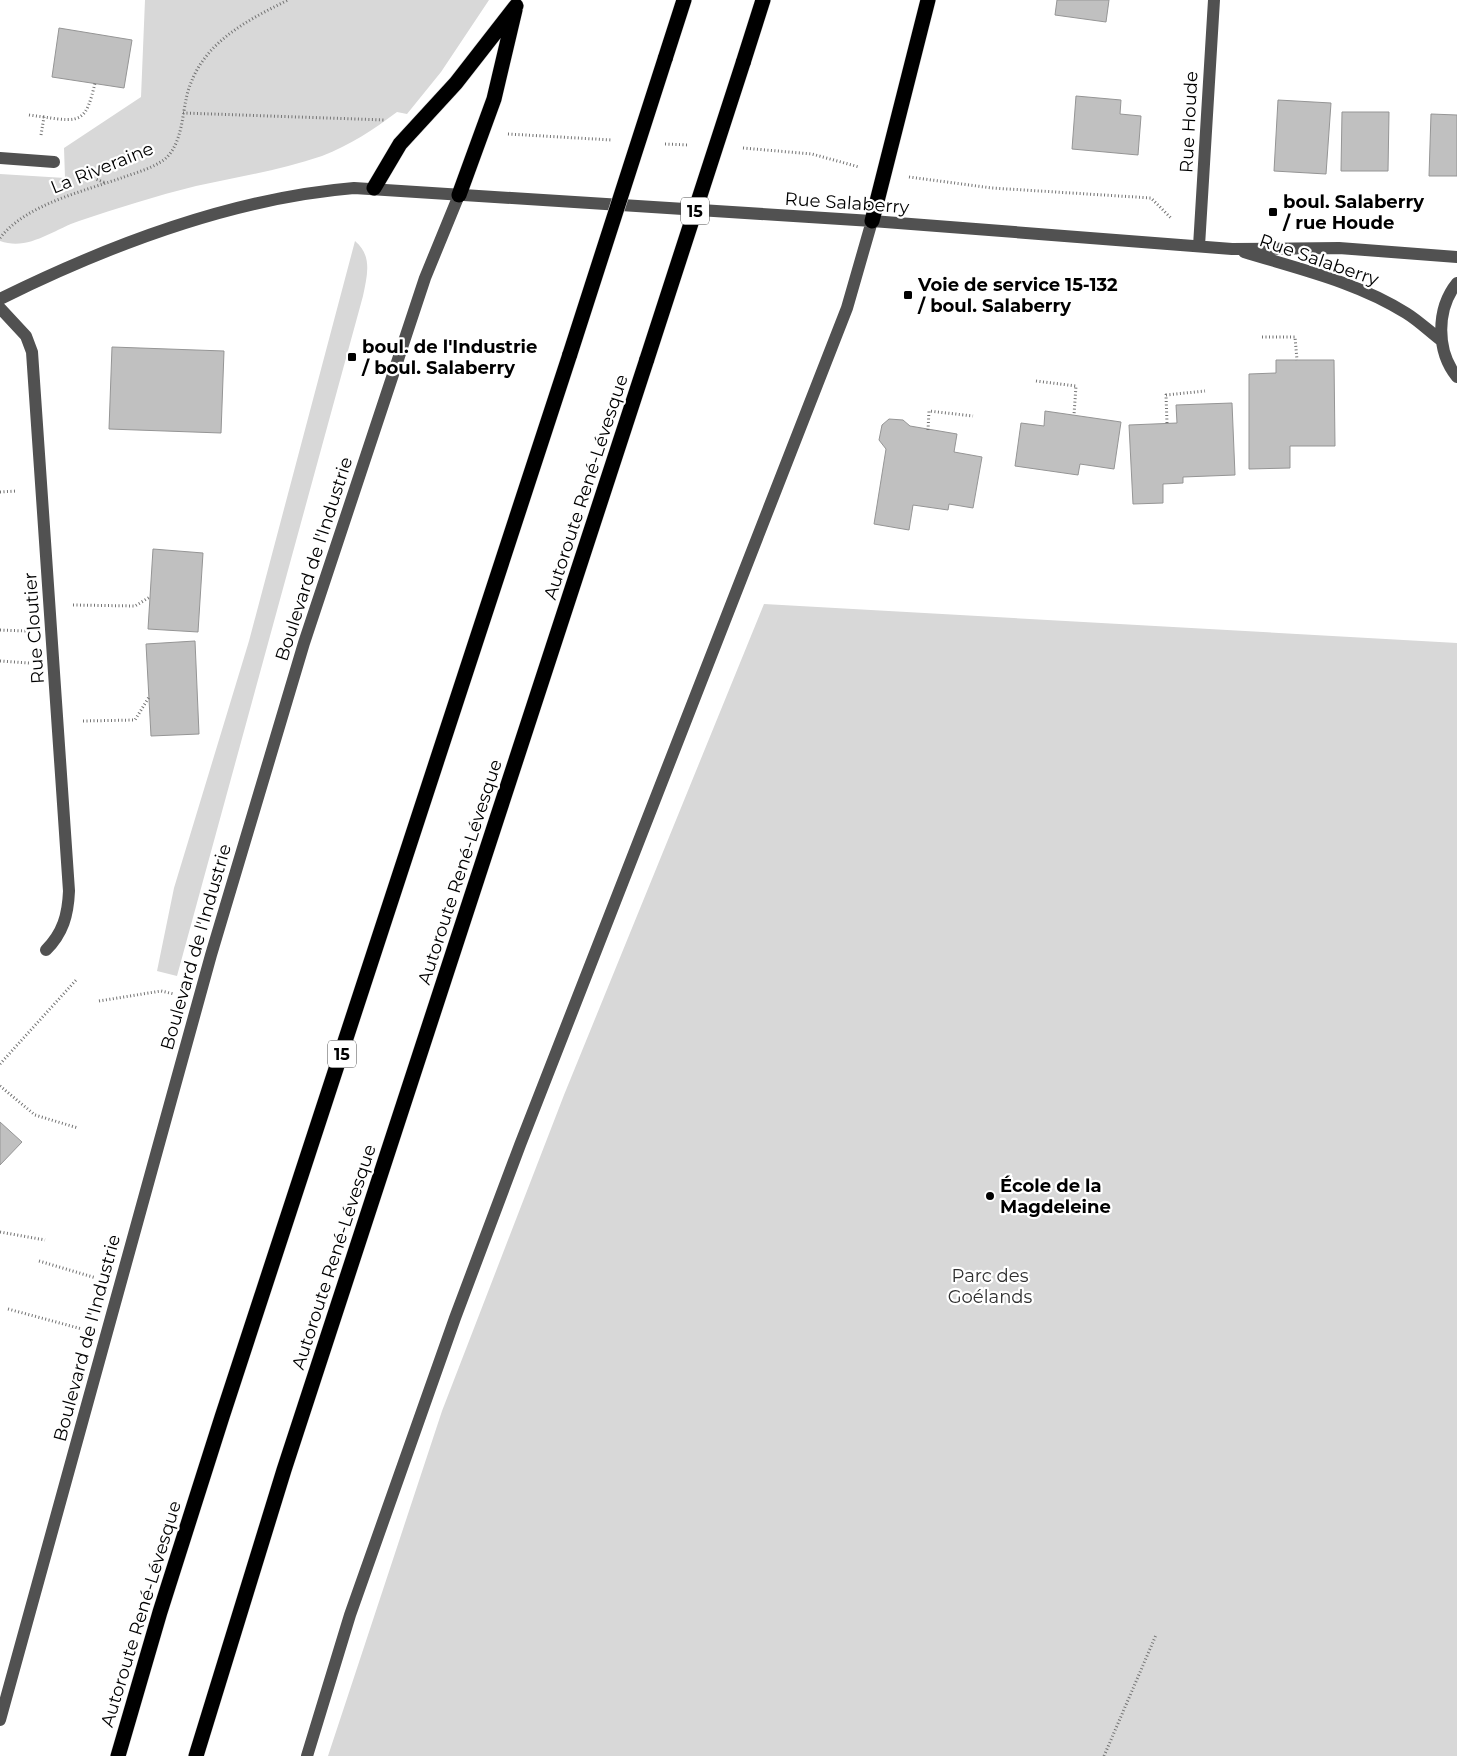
<svg xmlns="http://www.w3.org/2000/svg" width="1457" height="1756" viewBox="0 0 1457 1756" font-family="Montserrat,sans-serif">
	<rect width="100%" height="100%" fill="#fff"/>
	<path fill="#d8d8d8" d="M 145,0 L 489,0 L 441,72 L 407,114 L 397,112 C 373,130 350,145 322,156 C 281,170 238,177 196,186 C 156,196 117,208 79,221 C 52,230 29,251 0,241 L 0,174 L 65,178 L 64,148 L 141,97 Z
		M 355,241 C 373,256 367,276 363,296 L 177,976 L 157,971 L 174,888 L 249,641 Z
		M 764,604 L 1457,643 L 1457,1756 L 328,1756 L 442,1411 L 564,1095 Z"/>
	<path fill="#c0c0c0" stroke="#959595" d="M 1057,0 L 1109,0 L 1106,22 L 1055,15 Z
		M 59,28 L 132,40 L 124,88 L 52,77 Z
		M 1076,96 L 1121,100 L 1120,114 L 1141,116 L 1138,155 L 1072,149 Z
		M 1278,100 L 1331,103 L 1326,174 L 1274,171 Z
		M 1342,112 L 1389,112 L 1388,171 L 1341,171 Z
		M 1431,114 L 1457,115 L 1457,176 L 1429,176 Z
		M 112,347 L 224,351 L 221,433 L 109,429 Z
		M 1276,360 L 1334,360 L 1335,446 L 1290,446 L 1290,468 L 1249,469 L 1249,374 L 1276,373 Z
		M 1232,403 L 1235,475 L 1183,477 L 1183,483 L 1163,484 L 1163,503 L 1133,504 L 1129,425 L 1177,423 L 1176,405 Z
		M 1045,411 L 1121,422 L 1114,469 L 1080,464 L 1078,475 L 1015,466 L 1021,423 L 1044,426 Z
		M 889,419 L 903,420 L 910,426 L 957,434 L 954,452 L 982,457 L 973,508 L 949,504 L 948,510 L 913,505 L 909,530 L 874,524 L 886,449 L 879,440 L 882,425 Z
		M 153,549 L 203,553 L 198,632 L 148,629 Z
		M 195,641 L 199,734 L 151,736 L 146,644 Z
		M 0,1122 L 22,1142 L 0,1165 Z"/>
	<g fill="none" stroke-linecap="round" stroke-linejoin="round">
		<defs>
			<path id="highway" d="M 665,59 L 684,0
				M 743,63 L 763,0
				M 374,188 L 400,144 L 456,83 L 516,6
				M 459,195 L 494,99 L 515,10
				M 872,221 L 928,0
				M 118,1756 L 160,1612 L 222,1417 L 570,354
				M 196,1756 L 284,1470 L 647,359"/>
		</defs>
		<use href="#highway" stroke="#dbdbdb" stroke-width="16"/>
		<path stroke="#737373" stroke-width="3" stroke-dasharray="1 2.5" stroke-linecap="butt" d="M 183,113 L 385,120
			M 29,115 L 44,117
			M 508,134 L 612,140
			M 41,135 L 44,117 C 82,123 86,121 95,83
			M 665,144 L 689,145
			M 743,148 L 812,154 L 859,167
			M 77,172 L 106,183
			M 909,177 L 992,188 L 1151,198 L 1171,218
			M 0,238 C 26,204 85,191 124,177 C 138,172 153,168 165,159 C 182,144 182,116 187,95 C 200,44 244,22 288,0
			M 1262,337 L 1295,337 L 1297,360
			M 1036,381 L 1076,386 L 1074,415
			M 1167,423 L 1166,395 L 1205,391
			M 928,430 L 929,411 L 973,416
			M 0,492 L 17,491
			M 73,605 L 135,606 L 150,597
			M 0,630 L 27,631
			M 0,661 L 29,663
			M 83,721 L 135,720 L 149,697
			M 99,1001 L 161,991 L 174,994
			M 0,1064 L 77,979
			M 0,1086 L 35,1115 L 78,1128
			M 0,1232 L 45,1240
			M 39,1261 L 96,1278
			M 8,1309 L 82,1329
			M 1104,1756 L 1156,1635"/>
		<path stroke="#515151" stroke-width="12" d="M 0,158 L 54,162
			M 1199,246 L 1214,0
			M 1244,252 C 1299,269 1357,282 1406,313 C 1419,321 1430,332 1442,341
			M 1457,283 C 1436,309 1436,351 1457,377
			M 0,299 C 109,245 232,198 354,188 L 872,221 L 1232,249 L 1339,248 L 1457,257
			M 0,308 L 26,336 L 32,352 L 69,891 C 68,915 63,933 46,950
			M 0,1720 L 211,955 L 304,643 L 425,278 L 459,195
			M 307,1756 L 350,1615 L 455,1318 L 520,1145 L 847,308 L 872,221"/>
		<use href="#highway" stroke="#000" stroke-width="15"/>
		<defs>
			<path id="highway-bridge" d="M 570,354 L 665,59
				M 647,359 L 743,63"/>
		</defs>
		<use href="#highway-bridge" stroke="#dbdbdb" stroke-width="16" stroke-linecap="butt"/>
		<use href="#highway-bridge" stroke="#000" stroke-width="15"/>
	</g>
	<g fill="#000" stroke="#fff" stroke-width="2">
		<rect x="1268" y="207" width="10" height="10" rx="2.5"/>
		<rect x="903" y="290" width="10" height="10" rx="2.5"/>
		<rect x="347" y="352" width="10" height="10" rx="2.5"/>
		<circle cx="990" cy="1196" r="5"/>
	</g>
	<g text-anchor="middle" stroke-width="4.5" stroke-linejoin="round" paint-order="stroke">
		<g fill="#fff" stroke="#4c4c4c" stroke-width="1">
			<rect x="681" y="197.5" width="28" height="27" rx="4"/>
			<rect x="328" y="1040.5" width="28" height="27" rx="4"/>
		</g>
		<g font-size="16" font-weight="bold" fill="#000">
			<text x="695" y="217">15</text>
			<text x="342" y="1060">15</text>
		</g>
		<g font-size="18" fill="#000" stroke="#fff">
			<text transform="translate(1189 122) rotate(-87)" y="6">Rue Houde</text>
			<text transform="translate(102 168) rotate(-22)" y="6">La Riveraine</text>
			<text transform="translate(847 203) rotate(4)" y="6">Rue Salaberry</text>
			<text transform="translate(1319 260) rotate(19)" y="6">Rue Salaberry</text>
			<text transform="translate(586 487) rotate(-72)" y="6">Autoroute René-Lévesque</text>
			<text transform="translate(314 559) rotate(-72)" y="6">Boulevard de l'Industrie</text>
			<text transform="translate(34 628) rotate(-94)" y="6">Rue Cloutier</text>
			<text transform="translate(460 872) rotate(-72)" y="6">Autoroute René-Lévesque</text>
			<text transform="translate(196 947) rotate(-74)" y="6">Boulevard de l'Industrie</text>
			<text transform="translate(334 1257) rotate(-72)" y="6">Autoroute René-Lévesque</text>
			<text transform="translate(87 1338) rotate(-75)" y="6">Boulevard de l'Industrie</text>
			<text transform="translate(141 1614) rotate(-73)" y="6">Autoroute René-Lévesque</text>
		</g>
		<g font-size="18" font-weight="bold" fill="#000" stroke="#fff" text-anchor="start">
			<text x="1283" y="208">boul. Salaberry<tspan x="1283" dy="21">/ rue Houde</tspan></text>
			<text x="918" y="291">Voie de service 15-132<tspan x="918" dy="21">/ boul. Salaberry</tspan></text>
			<text x="362" y="353">boul. de l'Industrie<tspan x="362" dy="21">/ boul. Salaberry</tspan></text>
			<text x="1000" y="1192">École de la<tspan x="1000" dy="21">Magdeleine</tspan></text>
		</g>
		<g font-size="18" fill="#2f2f2f" stroke="#fff">
			<text x="990" y="1282">Parc des<tspan x="990" dy="21">Goélands</tspan></text>
		</g>
	</g>
</svg>
